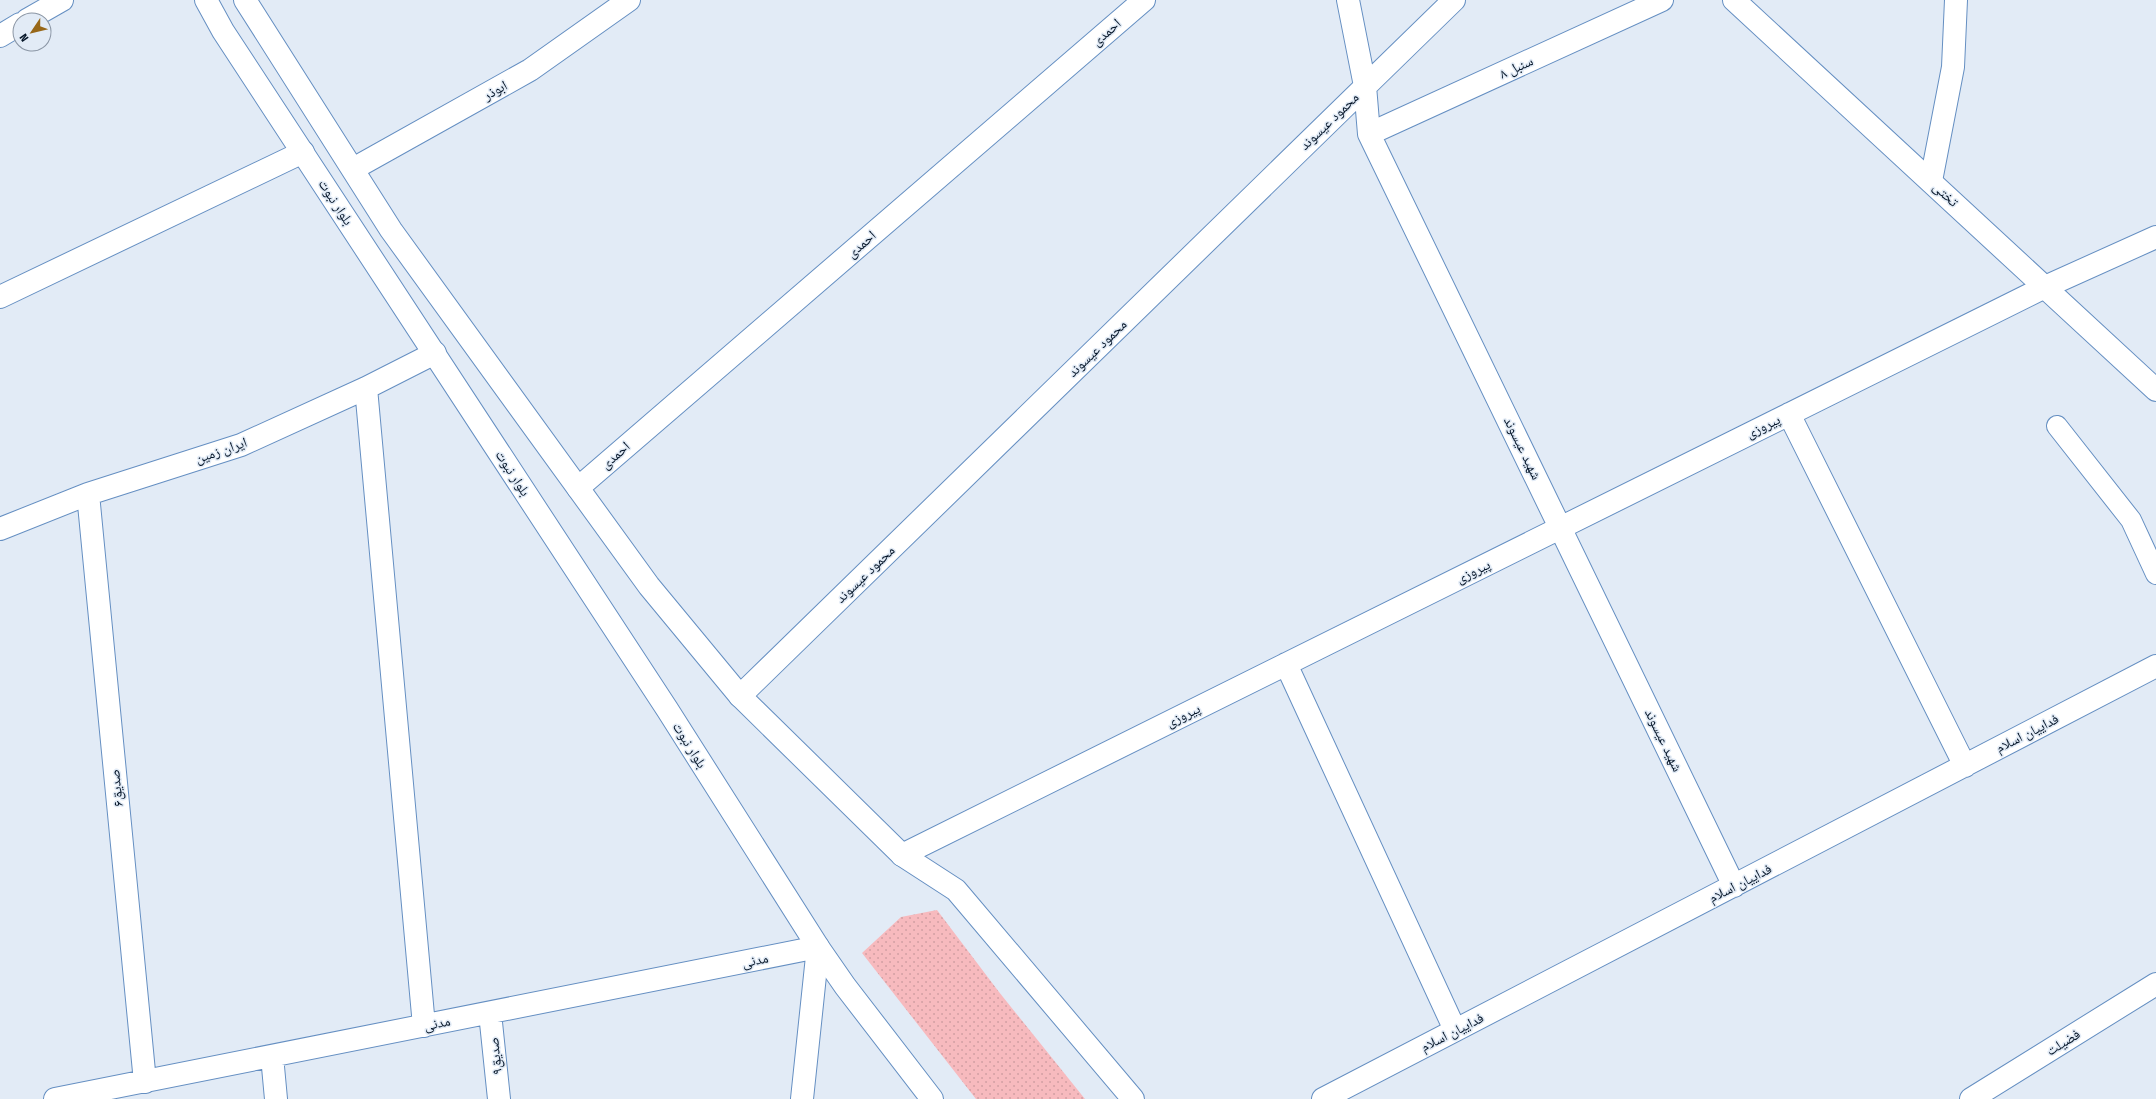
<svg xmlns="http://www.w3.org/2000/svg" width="2156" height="1099" viewBox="0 0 2156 1099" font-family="'Fira Sans Condensed','Noto Naskh Arabic',sans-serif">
	<defs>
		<pattern id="grass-dots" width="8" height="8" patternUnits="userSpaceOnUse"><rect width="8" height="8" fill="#f7babe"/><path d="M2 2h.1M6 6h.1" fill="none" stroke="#d29fa3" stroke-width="1.8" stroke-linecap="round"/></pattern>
	</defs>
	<rect width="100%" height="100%" fill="#e2ebf6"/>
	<path fill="url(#grass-dots)" d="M 937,910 L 999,992 L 1085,1099 L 976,1099 L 862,953 L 901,917 Z"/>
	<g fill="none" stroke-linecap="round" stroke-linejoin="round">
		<defs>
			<path id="lane" d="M 2057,426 L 2131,520 L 2156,574"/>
			<path id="street" d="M 1348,0 L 1365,86 L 1369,134 L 1734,886
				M 27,20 L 62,0
				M 0,36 L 20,24
				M 1369,134 L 1662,0
				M 353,169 L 530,70 L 629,0
				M 1931,181 L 1953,67 L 1956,0
				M 0,297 L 303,152
				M 366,388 L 424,1026
				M 1789,414 L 1965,766
				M 578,488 L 1144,0
				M 88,494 L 145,1082
				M 0,529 L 88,494 L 241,445 L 366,388 L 435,353
				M 1286,664 L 1455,1030
				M 740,696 L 1454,0
				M 902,855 L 2045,287 L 2156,237
				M 490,1013 L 499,1099
				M 272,1056 L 276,1099
				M 55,1099 L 818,947 L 802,1099
				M 1323,1099 L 2156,666
				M 1971,1099 L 2156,984"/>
			<path id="secondary" d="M 206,0 L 223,31 L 667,709 L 818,947 L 845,986 L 932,1099
				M 245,0 L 391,230 L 649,586 L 740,696 L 902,855 L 956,890 L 1133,1099
				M 1734,0 L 2156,390"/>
		</defs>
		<use href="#lane" stroke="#658fc2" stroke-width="22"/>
		<use href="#street" stroke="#658fc2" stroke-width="24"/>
		<use href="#secondary" stroke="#658fc2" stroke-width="24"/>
		<use href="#lane" stroke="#fff" stroke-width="20"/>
		<use href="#street" stroke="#fff" stroke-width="22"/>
		<use href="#secondary" stroke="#fff" stroke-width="22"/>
	</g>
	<g text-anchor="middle" stroke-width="3" stroke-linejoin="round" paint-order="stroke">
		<g font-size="14" fill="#051528" stroke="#e2ebf6">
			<text transform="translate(1106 32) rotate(-41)" y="5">احمدی</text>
			<text transform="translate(1516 67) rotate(-25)" y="5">سنبل ۸</text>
			<text transform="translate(495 90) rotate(-29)" y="5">ابوذر</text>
			<text transform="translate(1329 121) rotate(-44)" y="5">محمود عیسوند</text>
			<text transform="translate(1946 194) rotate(43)" y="5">تختی</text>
			<text transform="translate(336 202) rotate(57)" y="5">بلوار نبوت</text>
			<text transform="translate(861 244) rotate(-41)" y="5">احمدی</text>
			<text transform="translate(1097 348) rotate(-44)" y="5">محمود عیسوند</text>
			<text transform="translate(1763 426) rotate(-26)" y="5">پیروزی</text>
			<text transform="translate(1523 448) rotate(64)" y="5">شهید عیسوند</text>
			<text transform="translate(221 450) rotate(-19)" y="5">ایران زمین</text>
			<text transform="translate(615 455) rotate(-41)" y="5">احمدی</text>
			<text transform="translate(513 473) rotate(57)" y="5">بلوار نبوت</text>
			<text transform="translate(1473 571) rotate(-26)" y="5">پیروزی</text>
			<text transform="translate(865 574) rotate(-44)" y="5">محمود عیسوند</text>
			<text transform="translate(1183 715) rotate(-26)" y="5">پیروزی</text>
			<text transform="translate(2027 733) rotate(-27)" y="5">فداییان اسلام</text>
			<text transform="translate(1664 740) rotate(64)" y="5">شهید عیسوند</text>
			<text transform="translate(690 745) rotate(58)" y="5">بلوار نبوت</text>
			<text transform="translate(116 788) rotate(-96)" y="5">صدیق۶</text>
			<text transform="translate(1740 883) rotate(-27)" y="5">فداییان اسلام</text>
			<text transform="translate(755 960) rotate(-11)" y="5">مدنی</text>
			<text transform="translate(437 1023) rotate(-11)" y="5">مدنی</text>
			<text transform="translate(1452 1032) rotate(-27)" y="5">فداییان اسلام</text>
			<text transform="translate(2063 1042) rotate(-32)" y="5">فضیلت</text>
			<text transform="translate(495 1056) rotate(-96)" y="5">صدیق۹</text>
		</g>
	</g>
	<g transform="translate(32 32) rotate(235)"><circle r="19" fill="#e2ebf6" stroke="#8a95a4"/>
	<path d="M0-3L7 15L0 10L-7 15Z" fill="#976718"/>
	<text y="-6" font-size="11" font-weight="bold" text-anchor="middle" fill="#051528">N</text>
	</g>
</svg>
